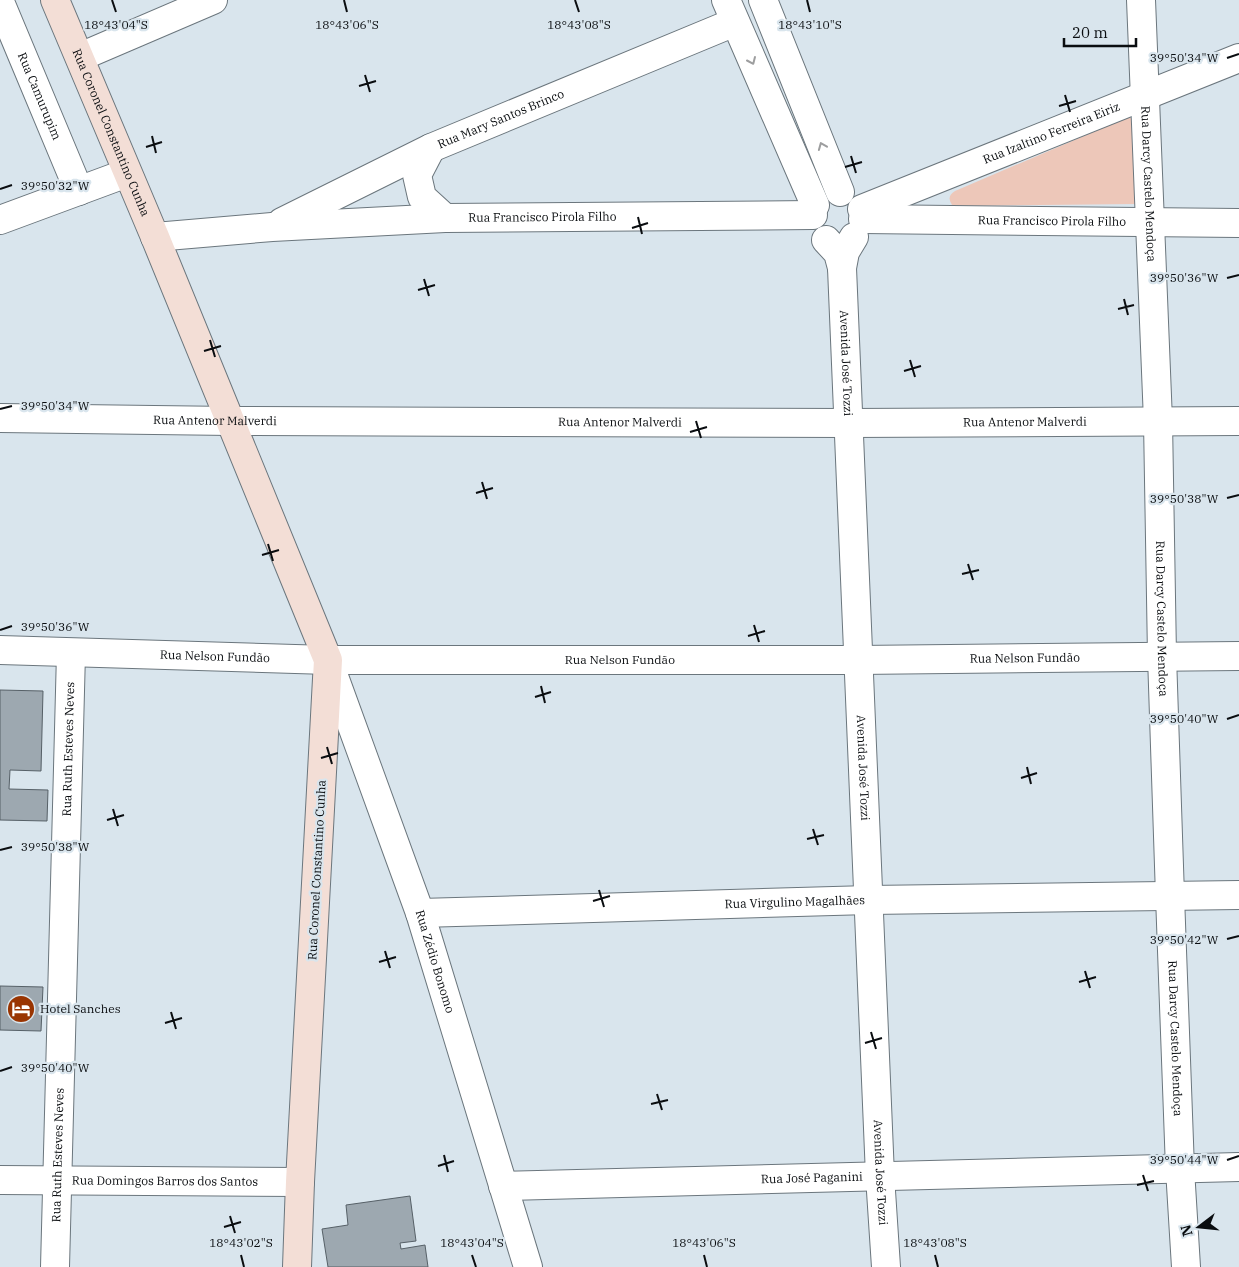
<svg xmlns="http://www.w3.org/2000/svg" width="1239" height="1267" viewBox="0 0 1239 1267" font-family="'IBM Plex Serif',serif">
	<rect width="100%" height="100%" fill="#d9e5ed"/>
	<path fill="#edc7b9" d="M 1126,118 L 1132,118 L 1135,120 L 1138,204 L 957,206 L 952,205 C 948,198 949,195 955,191 Z"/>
	<path fill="#9da8b0" stroke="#566067" d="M 0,690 L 43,691 L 41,771 L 10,770 L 9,789 L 48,790 L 47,821 L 0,820 Z
		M 0,986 L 43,987 L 41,1031 L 0,1030 Z
		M 410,1196 L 416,1241 L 400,1243 L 401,1249 L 425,1245 L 428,1267 L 328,1267 L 322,1229 L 348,1225 L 346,1205 Z"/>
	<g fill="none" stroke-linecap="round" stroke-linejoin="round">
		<defs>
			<g id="street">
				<path d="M 726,0 L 815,205"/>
				<path d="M 763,0 L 840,192"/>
				<path id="s1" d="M 1141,0 L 1158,421 L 1162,656 L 1170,896 L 1180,1169 L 1186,1267"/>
				<path id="s2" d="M 0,2 L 79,191"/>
				<path d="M 80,57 L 213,0"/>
				<path d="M 431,148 L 417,175 L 422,197 L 445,218"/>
				<path id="s3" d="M 862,209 L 1239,58"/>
				<path id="s4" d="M 863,219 L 1239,223"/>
				<path d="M 0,220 L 127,173"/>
				<path id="s5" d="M 282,222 L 431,148 L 735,22"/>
				<path id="s6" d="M 155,237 L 272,227 L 445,218 L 813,215"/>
				<path id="s7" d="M 854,237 L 845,252 L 842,268 L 880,1176 L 886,1267"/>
				<path d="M 826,240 L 838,253 L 842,268"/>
				<path id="s8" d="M 0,418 L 231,421 L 849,423 L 1239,421"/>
				<path id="s9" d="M 0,650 L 328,660 L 858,660 L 1239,656"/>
				<path id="s10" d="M 328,660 L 420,913 L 528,1267"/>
				<path id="s11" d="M 420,913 L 869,900 L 1239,895"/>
				<path id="s12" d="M 0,1180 L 300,1182"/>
				<path id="s13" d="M 503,1186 L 1239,1167"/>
				<path id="s14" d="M 55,1267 L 71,653"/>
			</g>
			<g id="secondary">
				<path id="s15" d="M 55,0 L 155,237 L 328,660 L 300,1182 L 297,1267"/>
			</g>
		</defs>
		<use href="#street" stroke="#6b767d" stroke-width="30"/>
		<use href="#secondary" stroke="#6b767d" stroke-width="30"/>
		<use href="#street" stroke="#fff" stroke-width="28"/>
		<use href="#secondary" stroke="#f3ded6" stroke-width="28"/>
	</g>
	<defs><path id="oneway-chevron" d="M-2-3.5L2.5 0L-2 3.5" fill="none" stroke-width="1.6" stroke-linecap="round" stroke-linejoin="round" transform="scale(1.25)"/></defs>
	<g stroke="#9d9e9f">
		<use href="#oneway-chevron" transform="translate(752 61) rotate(66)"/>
		<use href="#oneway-chevron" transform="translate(822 146) rotate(-112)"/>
	</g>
	<path fill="none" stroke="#0a0d10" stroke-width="2" d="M 112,0 L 116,12M 344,0 L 347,12M 575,0 L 579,12M 807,0 L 810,12M 1227,58 L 1239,54M 365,75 L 370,92M 359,86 L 376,81M 1065,95 L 1070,112M 1059,106 L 1076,101M 152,136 L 156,153M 146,147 L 162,142M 851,156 L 856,173M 845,167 L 862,162M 0,189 L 12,185M 638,217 L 642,234M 632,228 L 648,223M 1227,278 L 1239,275M 424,279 L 429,296M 418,290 L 435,285M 1124,299 L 1128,315M 1118,309 L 1134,305M 210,340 L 215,357M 204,351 L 221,346M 910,360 L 915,377M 904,371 L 921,366M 0,409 L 12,406M 696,421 L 701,438M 690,432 L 707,427M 482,482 L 487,499M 476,493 L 493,488M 1227,498 L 1239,495M 268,544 L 273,561M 262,555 L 279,550M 968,564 L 973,580M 962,574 L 979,570M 754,625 L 759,642M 0,630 L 12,626M 748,636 L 765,631M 541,686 L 545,703M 535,697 L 551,692M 1227,719 L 1239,715M 327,747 L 332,764M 321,758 L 338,753M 1027,767 L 1031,784M 1021,778 L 1037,773M 113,809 L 118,826M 107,820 L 124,815M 813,829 L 818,845M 807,839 L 824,835M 0,850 L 12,847M 599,890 L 604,907M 593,901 L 610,896M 1227,939 L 1239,936M 385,951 L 390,968M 379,962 L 396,957M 1085,971 L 1090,988M 1079,982 L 1096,977M 171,1012 L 176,1029M 165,1023 L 182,1018M 871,1032 L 876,1049M 865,1043 L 882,1038M 0,1071 L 12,1067M 657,1094 L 662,1110M 651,1104 L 668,1100M 444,1155 L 448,1172M 1227,1160 L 1239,1156M 438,1166 L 454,1161M 1143,1175 L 1148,1191M 1137,1185 L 1154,1181M 230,1216 L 235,1233M 224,1227 L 241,1222M 241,1255 L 244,1267M 472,1255 L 476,1267M 704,1255 L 707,1267M 935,1255 L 938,1267"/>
	<defs>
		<symbol id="hotel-disc" viewBox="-11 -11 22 22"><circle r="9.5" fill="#993502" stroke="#d9e5ed"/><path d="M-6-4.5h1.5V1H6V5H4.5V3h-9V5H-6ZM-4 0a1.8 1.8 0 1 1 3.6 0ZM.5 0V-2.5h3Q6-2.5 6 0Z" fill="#fff"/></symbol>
	</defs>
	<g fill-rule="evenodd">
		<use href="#hotel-disc" x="5" y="993" width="32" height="32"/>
	</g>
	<g text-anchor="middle" stroke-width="4.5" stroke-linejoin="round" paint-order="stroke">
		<g font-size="12" fill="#0a0d10" stroke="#d9e5ed">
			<text dy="4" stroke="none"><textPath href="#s2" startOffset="102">Rua Camurupim</textPath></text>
			<text dy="4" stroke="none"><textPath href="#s5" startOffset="242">Rua Mary Santos Brinco</textPath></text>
			<text dy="4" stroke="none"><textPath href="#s15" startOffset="144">Rua Coronel Constantino Cunha</textPath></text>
			<text dy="4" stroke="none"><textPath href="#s3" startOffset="204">Rua Izaltino Ferreira Eiriz</textPath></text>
			<text dy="4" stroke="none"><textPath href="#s1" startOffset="184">Rua Darcy Castelo Mendoça</textPath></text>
			<text dy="4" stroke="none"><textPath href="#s6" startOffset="388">Rua Francisco Pirola Filho</textPath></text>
			<text dy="4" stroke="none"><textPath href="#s4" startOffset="189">Rua Francisco Pirola Filho</textPath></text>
			<text dy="4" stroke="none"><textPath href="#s7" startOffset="129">Avenida José Tozzi</textPath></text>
			<text dy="4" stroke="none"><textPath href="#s8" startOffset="215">Rua Antenor Malverdi</textPath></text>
			<text dy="4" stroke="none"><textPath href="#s8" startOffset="620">Rua Antenor Malverdi</textPath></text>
			<text dy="4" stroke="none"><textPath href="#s8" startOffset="1025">Rua Antenor Malverdi</textPath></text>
			<text dy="4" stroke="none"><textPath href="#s1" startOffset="619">Rua Darcy Castelo Mendoça</textPath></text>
			<text dy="4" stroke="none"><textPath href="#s9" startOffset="215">Rua Nelson Fundão</textPath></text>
			<text dy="4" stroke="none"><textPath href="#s9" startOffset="1025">Rua Nelson Fundão</textPath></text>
			<text dy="4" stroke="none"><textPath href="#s9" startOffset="620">Rua Nelson Fundão</textPath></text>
			<text dy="4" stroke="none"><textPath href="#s14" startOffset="518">Rua Ruth Esteves Neves</textPath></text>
			<text dy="4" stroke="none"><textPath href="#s7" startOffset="534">Avenida José Tozzi</textPath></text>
			<text transform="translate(317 870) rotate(-87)" y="4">Rua Coronel Constantino Cunha</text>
			<text dy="4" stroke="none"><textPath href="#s11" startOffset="375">Rua Virgulino Magalhães</textPath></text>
			<text dy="4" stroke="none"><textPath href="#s10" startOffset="320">Rua Zédio Bonomo</textPath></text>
			<text dy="4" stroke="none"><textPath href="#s1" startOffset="1039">Rua Darcy Castelo Mendoça</textPath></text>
			<text dy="4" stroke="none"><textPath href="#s14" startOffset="112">Rua Ruth Esteves Neves</textPath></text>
			<text dy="4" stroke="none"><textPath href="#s7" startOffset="939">Avenida José Tozzi</textPath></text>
			<text dy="4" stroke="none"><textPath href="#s13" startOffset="309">Rua José Paganini</textPath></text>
			<text dy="4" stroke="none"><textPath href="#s12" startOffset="165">Rua Domingos Barros dos Santos</textPath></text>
		</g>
		<g font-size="12" fill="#0a0d10" stroke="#d9e5ed" text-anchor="start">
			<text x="40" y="1013">Hotel Sanches</text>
		</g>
	</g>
	<g font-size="12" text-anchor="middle" fill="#0a0d10" stroke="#d9e5ed" stroke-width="4.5" stroke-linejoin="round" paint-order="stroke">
		<text x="116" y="29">18°43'04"S</text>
		<text x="347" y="29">18°43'06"S</text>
		<text x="579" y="29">18°43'08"S</text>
		<text x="810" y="29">18°43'10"S</text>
		<text x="1184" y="62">39°50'34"W</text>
		<text x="55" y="190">39°50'32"W</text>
		<text x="1184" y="282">39°50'36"W</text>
		<text x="55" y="410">39°50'34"W</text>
		<text x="1184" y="503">39°50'38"W</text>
		<text x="55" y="631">39°50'36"W</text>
		<text x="1184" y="723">39°50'40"W</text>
		<text x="55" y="851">39°50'38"W</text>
		<text x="1184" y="944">39°50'42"W</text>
		<text x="55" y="1072">39°50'40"W</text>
		<text x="1184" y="1164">39°50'44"W</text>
		<text x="241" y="1247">18°43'02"S</text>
		<text x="472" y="1247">18°43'04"S</text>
		<text x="704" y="1247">18°43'06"S</text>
		<text x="935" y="1247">18°43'08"S</text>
	</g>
	<g transform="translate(1199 1227) rotate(254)" stroke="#d9e5ed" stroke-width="4" paint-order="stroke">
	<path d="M0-4L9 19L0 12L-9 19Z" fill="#0a0d10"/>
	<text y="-8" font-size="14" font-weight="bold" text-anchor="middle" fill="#0a0d10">N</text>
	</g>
	<path d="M1064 38v8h72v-8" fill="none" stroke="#0a0d10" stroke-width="2.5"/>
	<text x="1072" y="38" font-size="15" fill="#0a0d10" stroke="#d9e5ed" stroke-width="4" paint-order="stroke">20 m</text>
</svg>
